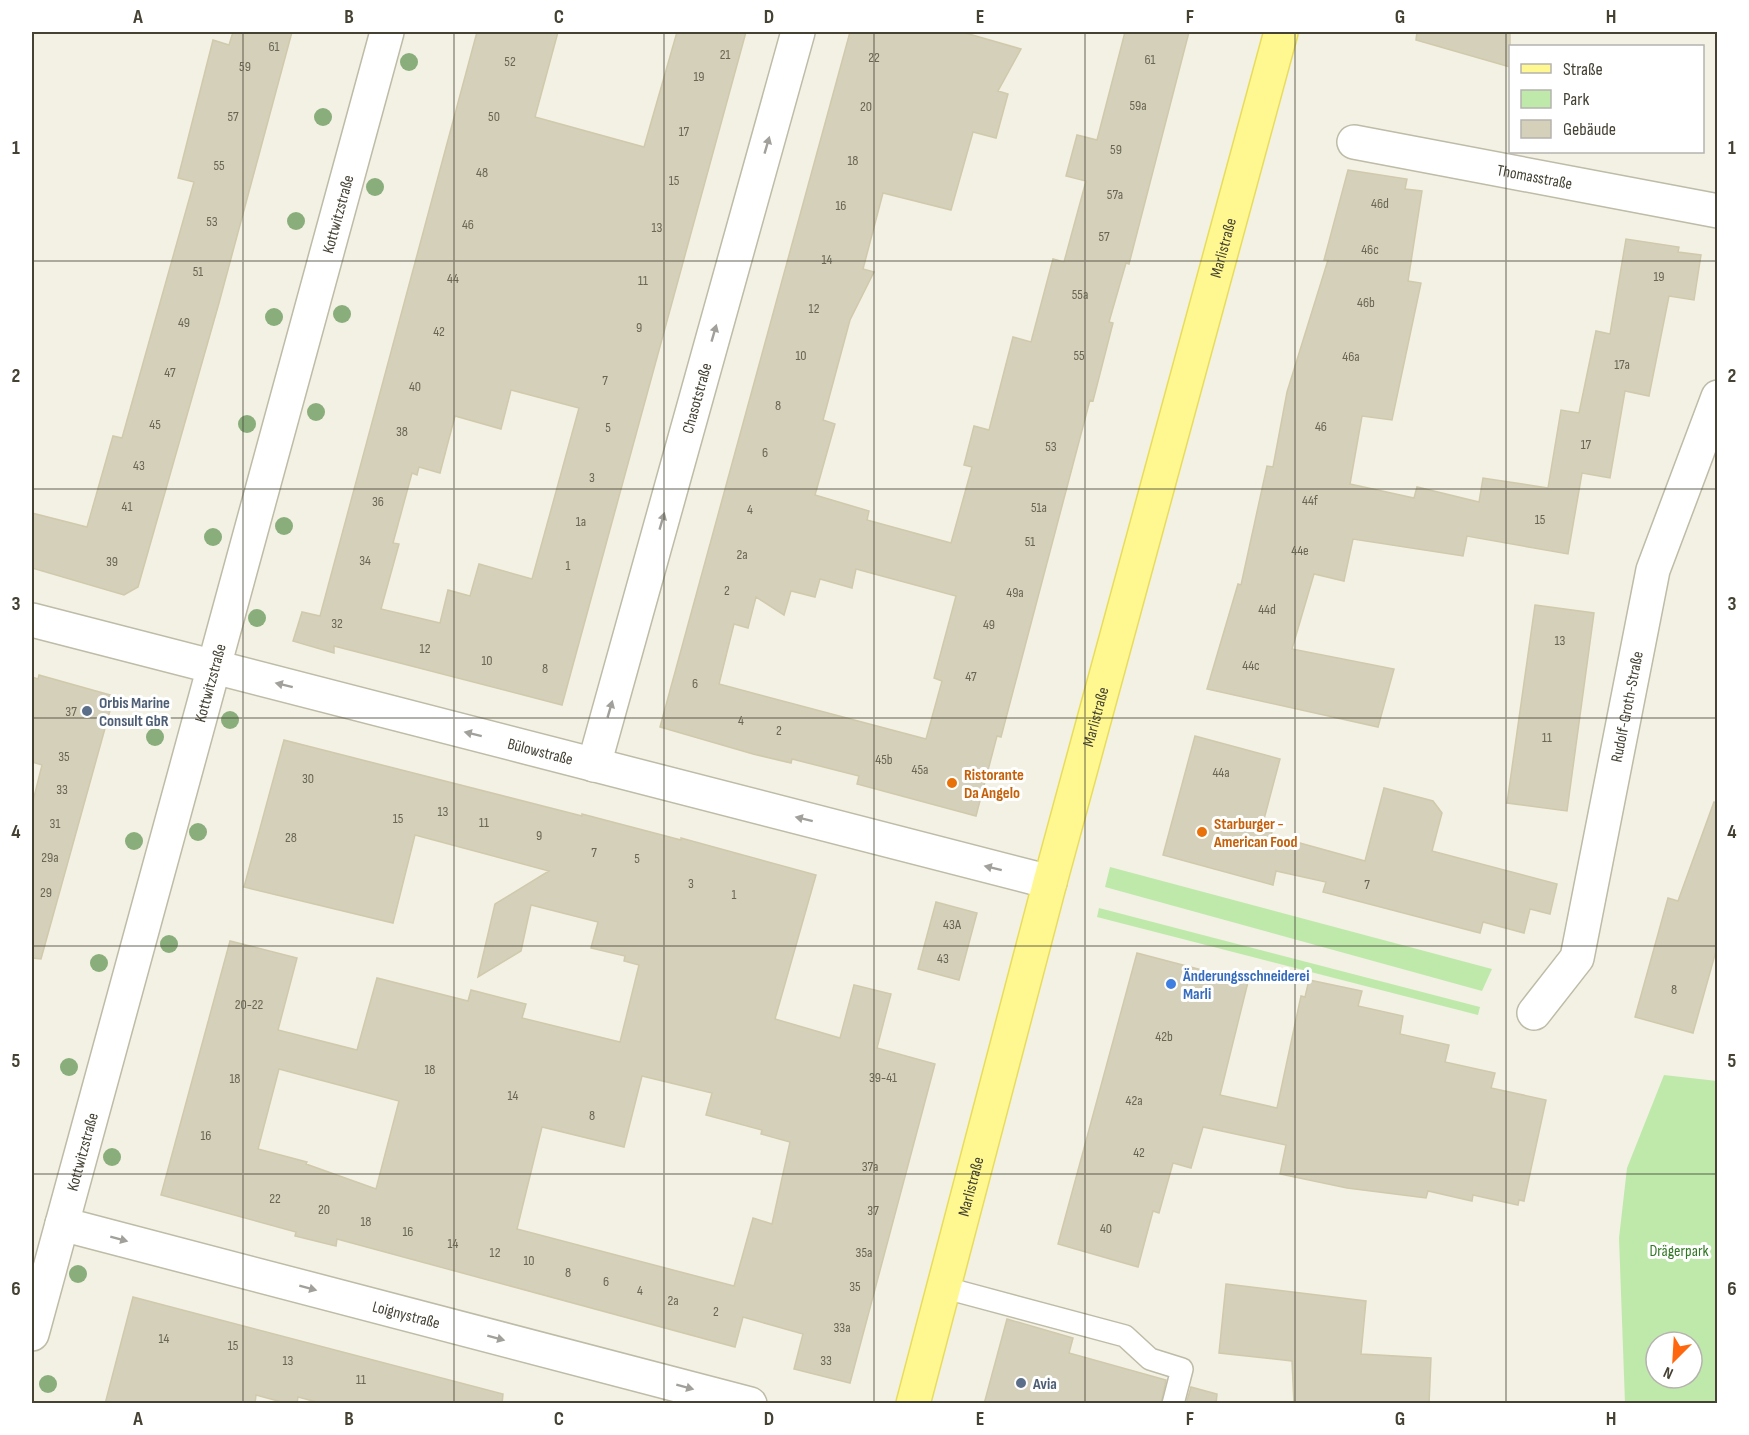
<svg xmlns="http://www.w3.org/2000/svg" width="1749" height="1435" viewBox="0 0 1749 1435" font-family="'Sofia Sans Condensed',sans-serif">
	<rect width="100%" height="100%" fill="#f3f1e4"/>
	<path fill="#bfe9aa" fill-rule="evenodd" d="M 1110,867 L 1492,969 L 1482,991 L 1105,887 Z
		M 1099,908 L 1480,1007 L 1478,1015 L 1097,917 Z
		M 1664,1075 L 1717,1081 L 1717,1403 L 1625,1403 L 1619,1238 L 1627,1168 ZM 1656,1342 L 1692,1342 L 1692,1378 L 1656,1378 Z"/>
	<path fill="#d5d0b9" stroke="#d0c9ac" stroke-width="1.5" fill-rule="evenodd" d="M 233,32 L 292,32 L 219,303 L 138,587 L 124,595 L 32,568 L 32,513 L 87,527 L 113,436 L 122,438 L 194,182 L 178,178 L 213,40 L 229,45 Z
		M 477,32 L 558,32 L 535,117 L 644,147 L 677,32 L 746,32 L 562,705 L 334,646 L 334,653 L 293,641 L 302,612 L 320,616 ZM 511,390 L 579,408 L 532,579 L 479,564 L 470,596 L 448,590 L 440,623 L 381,609 L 399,544 L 393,543 L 412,473 L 417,475 L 419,467 L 440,473 L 455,416 L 501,429 Z
		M 850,32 L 962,32 L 1021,49 L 998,91 L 1008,94 L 996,138 L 973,132 L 951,210 L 883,193 L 863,269 L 874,272 L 850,320 L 823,420 L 835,424 L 815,495 L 869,511 L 867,520 L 951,543 L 972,467 L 964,465 L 974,426 L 989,430 L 1013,337 L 1031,342 L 1053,259 L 1064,262 L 1086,181 L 1066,176 L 1077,135 L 1097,140 L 1125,32 L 1189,32 L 1129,264 L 1126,263 L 1109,322 L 1113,323 L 1093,401 L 1090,400 L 1001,737 L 997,736 L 976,816 L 857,784 L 859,776 L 792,759 L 791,763 L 753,754 L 660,727 ZM 856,569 L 956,596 L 934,678 L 942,681 L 926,739 L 719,684 L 734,624 L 748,628 L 756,597 L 784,615 L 791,591 L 815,597 L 820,579 L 852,588 Z
		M 1417,32 L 1510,32 L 1510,67 L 1416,40 Z
		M 1348,170 L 1407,179 L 1405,189 L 1422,191 L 1408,281 L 1421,283 L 1392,420 L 1362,416 L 1350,484 L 1414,498 L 1417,487 L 1479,502 L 1483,478 L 1548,488 L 1561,410 L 1579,413 L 1596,331 L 1610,334 L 1626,239 L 1679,247 L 1678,252 L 1701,255 L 1694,300 L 1669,296 L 1649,396 L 1625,391 L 1610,478 L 1582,473 L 1568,554 L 1467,536 L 1463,556 L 1353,539 L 1344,581 L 1314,574 L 1292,649 L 1394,669 L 1378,727 L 1207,689 L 1238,584 L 1241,585 L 1267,466 L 1273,467 L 1287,392 L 1328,260 L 1324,260 Z
		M 1535,605 L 1594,613 L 1567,811 L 1507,803 Z
		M 39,675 L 114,696 L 41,959 L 32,958 L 32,805 L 42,765 L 32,762 L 32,677 L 38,679 Z
		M 1195,736 L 1280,759 L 1263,823 L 1274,826 L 1271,835 L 1365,861 L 1384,788 L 1433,801 L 1442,813 L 1432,851 L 1557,884 L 1550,914 L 1530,909 L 1524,933 L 1483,922 L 1480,933 L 1323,892 L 1326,882 L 1276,871 L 1273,885 L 1163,855 Z
		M 284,740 L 582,816 L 582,814 L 681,840 L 681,838 L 816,875 L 775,1019 L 840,1038 L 854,985 L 891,994 L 877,1048 L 935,1064 L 850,1383 L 794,1369 L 803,1334 L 743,1317 L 735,1347 L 337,1239 L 336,1246 L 295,1236 L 296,1232 L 161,1195 L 230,941 L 297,958 L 278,1030 L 357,1050 L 377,978 L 468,1001 L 471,990 L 526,1004 L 522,1018 L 620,1042 L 639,965 L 624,961 L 625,956 L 591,948 L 598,922 L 531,905 L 521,951 L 478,977 L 495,904 L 549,871 L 415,835 L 393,923 L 244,887 ZM 279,1069 L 399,1101 L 376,1189 L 306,1164 L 307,1162 L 258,1149 ZM 642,1076 L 712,1093 L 706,1115 L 762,1130 L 761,1134 L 790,1142 L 772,1224 L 753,1218 L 734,1286 L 517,1229 L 542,1127 L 624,1147 Z
		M 1714,802 L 1718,803 L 1718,944 L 1693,1033 L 1635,1017 L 1668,898 L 1678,901 Z
		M 936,902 L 977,913 L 959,980 L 918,969 Z
		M 1137,953 L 1248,982 L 1220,1095 L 1277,1108 L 1301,996 L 1305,997 L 1309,980 L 1362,991 L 1358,1006 L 1403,1016 L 1400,1034 L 1449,1045 L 1445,1062 L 1495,1073 L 1491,1088 L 1546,1100 L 1524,1201 L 1519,1200 L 1518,1205 L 1473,1195 L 1472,1201 L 1428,1191 L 1426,1198 L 1347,1188 L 1280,1174 L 1286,1145 L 1203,1127 L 1191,1168 L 1173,1163 L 1159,1213 L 1153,1211 L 1138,1267 L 1058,1244 Z
		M 1226,1284 L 1366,1301 L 1361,1354 L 1431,1358 L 1429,1404 L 1294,1404 L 1292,1361 L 1219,1353 Z
		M 133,1297 L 503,1394 L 502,1404 L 324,1404 L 298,1397 L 297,1404 L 289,1404 L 256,1395 L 255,1404 L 105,1404 Z
		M 1007,1319 L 1073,1338 L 1069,1353 L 1166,1380 L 1161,1404 L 984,1404 Z
		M 1191,1387 L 1217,1394 L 1216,1404 L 1186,1404 Z"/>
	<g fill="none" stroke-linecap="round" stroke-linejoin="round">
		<defs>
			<path id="service" d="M 942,1287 L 1125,1336 L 1150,1359 L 1182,1369 L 1173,1404"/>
			<g id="minor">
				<path id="s1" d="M 1354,142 L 1718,211"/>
				<path id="s2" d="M 32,620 L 1050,882"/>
				<path id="s3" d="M 594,765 L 798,32"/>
				<path id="s4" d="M 1534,1013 L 1577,958 L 1653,570 L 1718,397"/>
				<path id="s5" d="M 62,1224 L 750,1404"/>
				<path id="s6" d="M 32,1334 L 387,32"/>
			</g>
			<g id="primary">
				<path id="s7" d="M 913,1404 L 1050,882 L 1281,32"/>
			</g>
		</defs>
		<use href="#service" stroke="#bebba6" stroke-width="24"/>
		<use href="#minor" stroke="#bebba6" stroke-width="36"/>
		<use href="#primary" stroke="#e8dc5d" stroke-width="36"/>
		<use href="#service" stroke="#fff" stroke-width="21"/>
		<use href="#minor" stroke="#fff" stroke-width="33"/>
		<use href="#primary" stroke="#fff890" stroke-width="33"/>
	</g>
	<g fill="#89ae7b">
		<circle cx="409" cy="62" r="9"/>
		<circle cx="323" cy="117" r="9"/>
		<circle cx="375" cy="187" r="9"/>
		<circle cx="296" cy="221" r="9"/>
		<circle cx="342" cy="314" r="9"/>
		<circle cx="274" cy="317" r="9"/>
		<circle cx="316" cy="412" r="9"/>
		<circle cx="247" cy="424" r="9"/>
		<circle cx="284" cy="526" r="9"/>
		<circle cx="213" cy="537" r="9"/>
		<circle cx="257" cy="618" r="9"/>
		<circle cx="230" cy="720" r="9"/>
		<circle cx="155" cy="737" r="9"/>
		<circle cx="198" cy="832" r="9"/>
		<circle cx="134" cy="841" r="9"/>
		<circle cx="169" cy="944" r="9"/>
		<circle cx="99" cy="963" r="9"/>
		<circle cx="69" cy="1067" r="9"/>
		<circle cx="112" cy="1157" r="9"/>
		<circle cx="78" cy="1274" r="9"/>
		<circle cx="48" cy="1384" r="9"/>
	</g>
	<defs><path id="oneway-solid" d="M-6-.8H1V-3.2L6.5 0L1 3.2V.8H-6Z" transform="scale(1.5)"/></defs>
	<g fill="#a2a09a">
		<use href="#oneway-solid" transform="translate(767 145) rotate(-74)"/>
		<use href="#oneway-solid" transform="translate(714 333) rotate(-74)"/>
		<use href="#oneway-solid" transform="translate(662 521) rotate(-74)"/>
		<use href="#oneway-solid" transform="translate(284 685) rotate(-166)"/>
		<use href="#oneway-solid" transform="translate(610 709) rotate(-74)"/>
		<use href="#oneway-solid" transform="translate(473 734) rotate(-166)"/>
		<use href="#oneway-solid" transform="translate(804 819) rotate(-166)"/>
		<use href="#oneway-solid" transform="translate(993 868) rotate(-166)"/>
		<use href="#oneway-solid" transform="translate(119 1239) rotate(15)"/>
		<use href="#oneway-solid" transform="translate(308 1288) rotate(15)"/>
		<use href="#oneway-solid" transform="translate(496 1338) rotate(15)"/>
		<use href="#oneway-solid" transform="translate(685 1387) rotate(15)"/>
	</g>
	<path fill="none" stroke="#454234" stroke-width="1.5" stroke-opacity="0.55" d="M 243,32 L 243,1404M 454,32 L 454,1404M 664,32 L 664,1404M 874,32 L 874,1404M 1085,32 L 1085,1404M 1295,32 L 1295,1404M 1506,32 L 1506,1404M 32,261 L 1718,261M 32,489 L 1718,489M 32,718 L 1718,718M 32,946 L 1718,946M 32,1174 L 1718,1174"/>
	<g fill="#5c6f8a" stroke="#fff" stroke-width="2">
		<circle cx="87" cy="711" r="6"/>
		<circle cx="1021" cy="1383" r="6"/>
	</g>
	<g fill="#e8710a" stroke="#fff" stroke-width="2">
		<circle cx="952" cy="783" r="6"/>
		<circle cx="1202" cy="832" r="6"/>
	</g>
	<circle fill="#3f7fe0" stroke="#fff" stroke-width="2" cx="1171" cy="984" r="6"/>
	<g text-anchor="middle" stroke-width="6" stroke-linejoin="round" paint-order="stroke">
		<g font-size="14" fill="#696655">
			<text x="274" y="51">61</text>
			<text x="725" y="59">21</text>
			<text x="874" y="62">22</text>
			<text x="1150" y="64">61</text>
			<text x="510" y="66">52</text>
			<text x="245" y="71">59</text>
			<text x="699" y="81">19</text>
			<text x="1138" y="110">59a</text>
			<text x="866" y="111">20</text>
			<text x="233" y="121">57</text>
			<text x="494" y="121">50</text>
			<text x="684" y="136">17</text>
			<text x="1116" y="154">59</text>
			<text x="853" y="165">18</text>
			<text x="219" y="170">55</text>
			<text x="482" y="177">48</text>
			<text x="674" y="185">15</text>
			<text x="1115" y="199">57a</text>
			<text x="1380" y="208">46d</text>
			<text x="841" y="210">16</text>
			<text x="212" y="226">53</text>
			<text x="468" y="229">46</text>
			<text x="657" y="232">13</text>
			<text x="1104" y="241">57</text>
			<text x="1370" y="254">46c</text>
			<text x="827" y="264">14</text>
			<text x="198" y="276">51</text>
			<text x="1659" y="281">19</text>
			<text x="453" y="283">44</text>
			<text x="643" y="285">11</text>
			<text x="1080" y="299">55a</text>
			<text x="1366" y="307">46b</text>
			<text x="814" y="313">12</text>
			<text x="184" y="327">49</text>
			<text x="639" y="332">9</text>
			<text x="439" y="336">42</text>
			<text x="801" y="360">10</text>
			<text x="1079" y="360">55</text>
			<text x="1351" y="361">46a</text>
			<text x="1622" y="369">17a</text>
			<text x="170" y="377">47</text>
			<text x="605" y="385">7</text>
			<text x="415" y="391">40</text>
			<text x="778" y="410">8</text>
			<text x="155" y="429">45</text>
			<text x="1321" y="431">46</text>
			<text x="608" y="432">5</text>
			<text x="402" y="436">38</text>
			<text x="1586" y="449">17</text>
			<text x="1051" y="451">53</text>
			<text x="765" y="457">6</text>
			<text x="139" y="470">43</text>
			<text x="592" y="482">3</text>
			<text x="1310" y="505">44f</text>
			<text x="378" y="506">36</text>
			<text x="127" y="511">41</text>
			<text x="1039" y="512">51a</text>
			<text x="750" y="514">4</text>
			<text x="1540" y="524">15</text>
			<text x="581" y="526">1a</text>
			<text x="1030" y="546">51</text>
			<text x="1300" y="555">44e</text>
			<text x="742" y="559">2a</text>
			<text x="365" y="565">34</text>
			<text x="112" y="566">39</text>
			<text x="568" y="570">1</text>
			<text x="727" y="595">2</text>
			<text x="1015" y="597">49a</text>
			<text x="1267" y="614">44d</text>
			<text x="337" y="628">32</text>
			<text x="989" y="629">49</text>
			<text x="1560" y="645">13</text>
			<text x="425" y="653">12</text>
			<text x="487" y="665">10</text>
			<text x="1251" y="670">44c</text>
			<text x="545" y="673">8</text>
			<text x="971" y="681">47</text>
			<text x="695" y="688">6</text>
			<text x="71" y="716">37</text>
			<text x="741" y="725">4</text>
			<text x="779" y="735">2</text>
			<text x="1547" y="742">11</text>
			<text x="64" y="761">35</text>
			<text x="884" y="764">45b</text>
			<text x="920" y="774">45a</text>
			<text x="1221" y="777">44a</text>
			<text x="308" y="783">30</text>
			<text x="62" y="794">33</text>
			<text x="443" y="816">13</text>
			<text x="398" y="823">15</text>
			<text x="484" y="827">11</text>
			<text x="55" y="828">31</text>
			<text x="539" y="840">9</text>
			<text x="291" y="842">28</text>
			<text x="594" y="857">7</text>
			<text x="50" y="862">29a</text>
			<text x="637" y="863">5</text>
			<text x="691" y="888">3</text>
			<text x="1367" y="889">7</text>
			<text x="46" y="897">29</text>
			<text x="734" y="899">1</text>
			<text x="952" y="929">43A</text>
			<text x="943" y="963">43</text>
			<text x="1674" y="994">8</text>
			<text x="249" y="1009">20-22</text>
			<text x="1164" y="1041">42b</text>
			<text x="430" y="1074">18</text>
			<text x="883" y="1082">39-41</text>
			<text x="235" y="1083">18</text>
			<text x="513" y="1100">14</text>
			<text x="1134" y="1105">42a</text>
			<text x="592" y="1120">8</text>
			<text x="206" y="1140">16</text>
			<text x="1139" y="1157">42</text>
			<text x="870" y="1171">37a</text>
			<text x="275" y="1203">22</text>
			<text x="324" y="1214">20</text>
			<text x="873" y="1215">37</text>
			<text x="366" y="1226">18</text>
			<text x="1106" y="1233">40</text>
			<text x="408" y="1236">16</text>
			<text x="453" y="1248">14</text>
			<text x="495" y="1257">12</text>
			<text x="864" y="1257">35a</text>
			<text x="529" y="1265">10</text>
			<text x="568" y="1277">8</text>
			<text x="606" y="1286">6</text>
			<text x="855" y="1291">35</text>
			<text x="640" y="1295">4</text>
			<text x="673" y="1305">2a</text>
			<text x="716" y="1316">2</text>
			<text x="842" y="1332">33a</text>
			<text x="164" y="1343">14</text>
			<text x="233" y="1350">15</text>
			<text x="288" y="1365">13</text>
			<text x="826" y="1365">33</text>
			<text x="361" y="1384">11</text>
		</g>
		<g font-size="16" fill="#454234" stroke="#fff">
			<text dy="6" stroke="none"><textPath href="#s1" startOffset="184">Thomasstraße</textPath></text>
			<text dy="6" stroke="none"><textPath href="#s6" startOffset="1161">Kottwitzstraße</textPath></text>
			<text dy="6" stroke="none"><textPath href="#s7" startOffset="1197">Marlistraße</textPath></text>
			<text dy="6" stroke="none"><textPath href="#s3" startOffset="381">Chasotstraße</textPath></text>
			<text dy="6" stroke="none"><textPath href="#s6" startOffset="675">Kottwitzstraße</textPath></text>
			<text dy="6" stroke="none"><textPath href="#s4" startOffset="326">Rudolf-Groth-Straße</textPath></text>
			<text dy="6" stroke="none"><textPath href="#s7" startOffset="711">Marlistraße</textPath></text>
			<text dy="6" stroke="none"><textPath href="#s2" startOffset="525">Bülowstraße</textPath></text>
			<text dy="6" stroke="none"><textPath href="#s6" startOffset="189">Kottwitzstraße</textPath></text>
			<text dy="6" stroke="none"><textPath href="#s7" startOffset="225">Marlistraße</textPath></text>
			<text dy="6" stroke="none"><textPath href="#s5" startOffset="356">Loignystraße</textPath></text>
		</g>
		<g font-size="16" font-weight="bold" fill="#4e5e75" stroke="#fff" text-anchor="start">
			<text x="99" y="708">Orbis Marine<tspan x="99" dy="18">Consult GbR</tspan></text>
			<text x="1033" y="1389">Avia</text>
		</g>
		<g font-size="16" font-weight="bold" fill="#c56008" stroke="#fff" text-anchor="start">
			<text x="964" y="780">Ristorante<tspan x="964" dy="18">Da Angelo</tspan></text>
			<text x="1214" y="829">Starburger -<tspan x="1214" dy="18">American Food</tspan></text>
		</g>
		<g font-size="16" font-weight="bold" fill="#366cbe" stroke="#fff" text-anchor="start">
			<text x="1183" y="981">Änderungsschneiderei<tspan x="1183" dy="18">Marli</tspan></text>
		</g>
		<g font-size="16" fill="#327825" stroke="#fff">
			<text x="1679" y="1256">Drägerpark</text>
		</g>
	</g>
	<rect width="1749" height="1435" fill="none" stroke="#ffffff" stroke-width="66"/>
	<rect x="1509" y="45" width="195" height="108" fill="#ffffff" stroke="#b5b3ae" stroke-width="1.5"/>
	<rect x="1521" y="64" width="30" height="9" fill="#fff890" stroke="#b5b3ae" stroke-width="1.5"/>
	<text x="1563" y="75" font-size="18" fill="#454234">Straße</text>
	<rect x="1521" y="90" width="30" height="18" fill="#bfe9aa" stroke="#b5b3ae" stroke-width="1.5"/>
	<text x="1563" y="105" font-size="18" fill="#454234">Park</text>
	<rect x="1521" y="120" width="30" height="18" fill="#d5d0b9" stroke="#b5b3ae" stroke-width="1.5"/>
	<text x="1563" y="135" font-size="18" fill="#454234">Gebäude</text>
	<g transform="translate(1674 1360) rotate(204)"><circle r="28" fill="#ffffff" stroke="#b5b3ae" stroke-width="1.5"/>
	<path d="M0-4.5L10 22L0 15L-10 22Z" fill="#ff670e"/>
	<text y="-9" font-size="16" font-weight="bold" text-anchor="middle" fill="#454234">N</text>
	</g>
	<rect x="33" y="33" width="1683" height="1369" fill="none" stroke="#454234" stroke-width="2"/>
	<g font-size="20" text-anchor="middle" font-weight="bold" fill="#454234">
		<text x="138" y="23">A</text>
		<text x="349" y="23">B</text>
		<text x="559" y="23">C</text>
		<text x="769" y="23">D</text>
		<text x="980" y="23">E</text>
		<text x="1190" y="23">F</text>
		<text x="1400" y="23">G</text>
		<text x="1611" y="23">H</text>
		<text x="16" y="154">1</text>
		<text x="1732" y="154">1</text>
		<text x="16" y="382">2</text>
		<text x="1732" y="382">2</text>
		<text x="16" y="610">3</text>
		<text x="1732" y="610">3</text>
		<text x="16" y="838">4</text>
		<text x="1732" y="838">4</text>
		<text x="16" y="1067">5</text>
		<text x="1732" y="1067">5</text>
		<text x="16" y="1295">6</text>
		<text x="1732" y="1295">6</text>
		<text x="138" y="1425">A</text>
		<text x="349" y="1425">B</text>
		<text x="559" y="1425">C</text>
		<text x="769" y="1425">D</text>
		<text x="980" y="1425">E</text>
		<text x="1190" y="1425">F</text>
		<text x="1400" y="1425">G</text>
		<text x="1611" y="1425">H</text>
	</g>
</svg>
